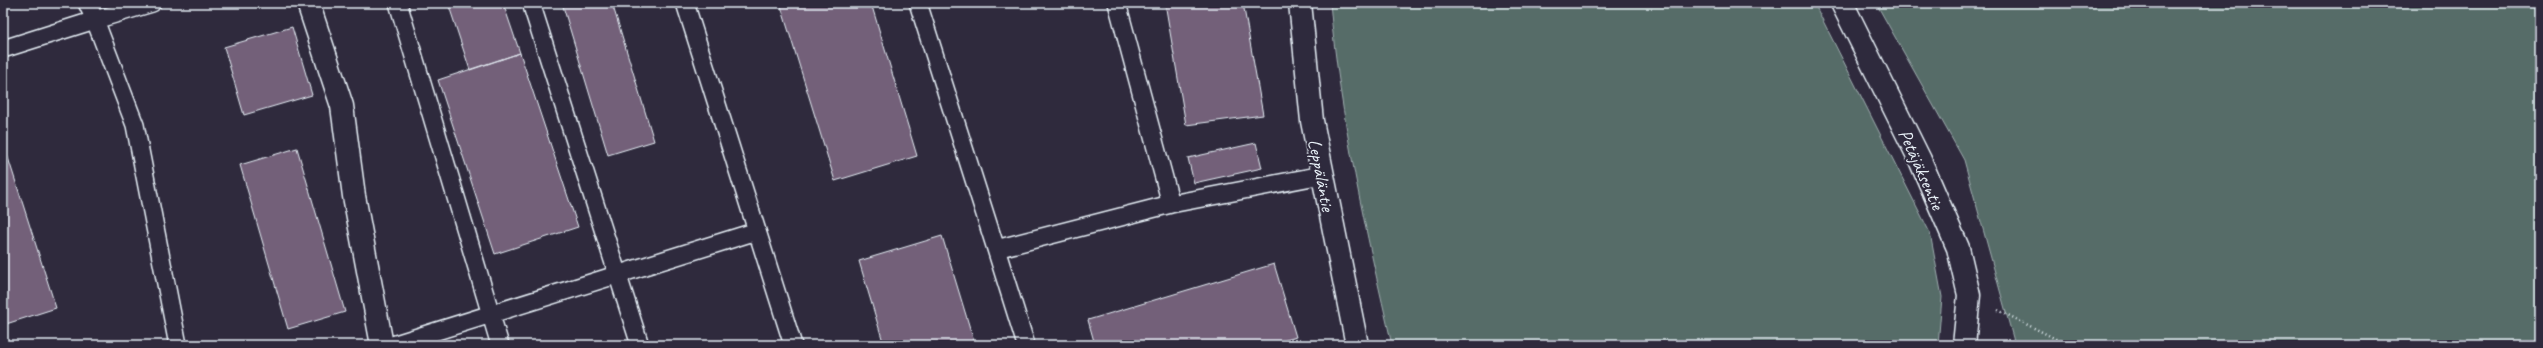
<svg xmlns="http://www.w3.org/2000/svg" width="2543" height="348" viewBox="0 0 2543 348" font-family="Caveat,sans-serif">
	<rect width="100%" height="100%" fill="#2f2a3d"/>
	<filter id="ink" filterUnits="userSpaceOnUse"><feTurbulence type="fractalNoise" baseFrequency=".025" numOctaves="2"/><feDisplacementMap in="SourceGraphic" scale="8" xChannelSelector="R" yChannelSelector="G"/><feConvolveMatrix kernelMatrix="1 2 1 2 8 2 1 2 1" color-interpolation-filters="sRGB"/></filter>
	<g filter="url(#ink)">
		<path fill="#566c67" stroke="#9faeb0" d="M 1330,3 L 1814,3 L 1930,233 L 1942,297 L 1938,345 L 1392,345 C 1366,232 1340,118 1330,3 Z
			M 1876,3 L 2540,3 L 2540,345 L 2015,345 L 1964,160 Z"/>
		<path fill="#736079" stroke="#e8f1f8" d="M 448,3 L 503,3 L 520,53 L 470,70 Z
			M 562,3 L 612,3 L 654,141 L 608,155 Z
			M 780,3 L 871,3 L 917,156 L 835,181 Z
			M 1165,3 L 1243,3 L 1263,115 L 1186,125 Z
			M 292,27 L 312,95 L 244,115 L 224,47 Z
			M 520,53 L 578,227 L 495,254 L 438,80 Z
			M 3,142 L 56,308 L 3,325 Z
			M 1256,143 L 1262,168 L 1194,183 L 1188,158 Z
			M 297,148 L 345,312 L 288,329 L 240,165 Z
			M 942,236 L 975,345 L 884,345 L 859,261 Z
			M 1274,264 L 1296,337 L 1270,345 L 1095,345 L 1088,320 Z"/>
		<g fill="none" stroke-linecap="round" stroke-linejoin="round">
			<defs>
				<path id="lane" d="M 152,3 L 95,20 L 135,125 L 178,345
					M 398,3 L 500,345
					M 531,3 L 640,345
					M 685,3 L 757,231
					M 918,3 L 996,249 L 1171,204 L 1117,3
					M 3,49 L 95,20 L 87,3
					M 1171,204 L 1322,175
					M 996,249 L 1026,345
					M 392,345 L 757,231 L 793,345"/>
				<path id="street" d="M 308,3 L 342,106 L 354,196 L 382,345
					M 1300,3 L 1312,121 L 1357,345
					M 1842,3 L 1920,160 L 1958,248 L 1969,295 L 1964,345"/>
			</defs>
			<use href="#lane" stroke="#e8f1f8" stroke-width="20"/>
			<use href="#street" stroke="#e8f1f8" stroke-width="25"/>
			<path stroke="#e8f1f8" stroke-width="2.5" stroke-dasharray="1 3" stroke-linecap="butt" d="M 1998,310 L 2068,345"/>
			<use href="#lane" stroke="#2f2a3d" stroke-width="17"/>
			<use href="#street" stroke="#2f2a3d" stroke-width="22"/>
		</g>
	</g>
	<g text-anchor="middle" stroke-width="4" stroke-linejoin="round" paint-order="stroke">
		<g font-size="19" fill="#e8f1f8" stroke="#2f2a3d">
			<text transform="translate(1922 169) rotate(66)" y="7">Petäjäksentie</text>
			<text transform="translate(1322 175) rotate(79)" y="7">Leppäläntie</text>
		</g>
	</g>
	<rect width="2543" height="348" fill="none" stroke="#2f2a3d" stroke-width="16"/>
	<rect x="8" y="8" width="2527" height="332" fill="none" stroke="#e8f1f8" stroke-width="1.5" filter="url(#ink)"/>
</svg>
